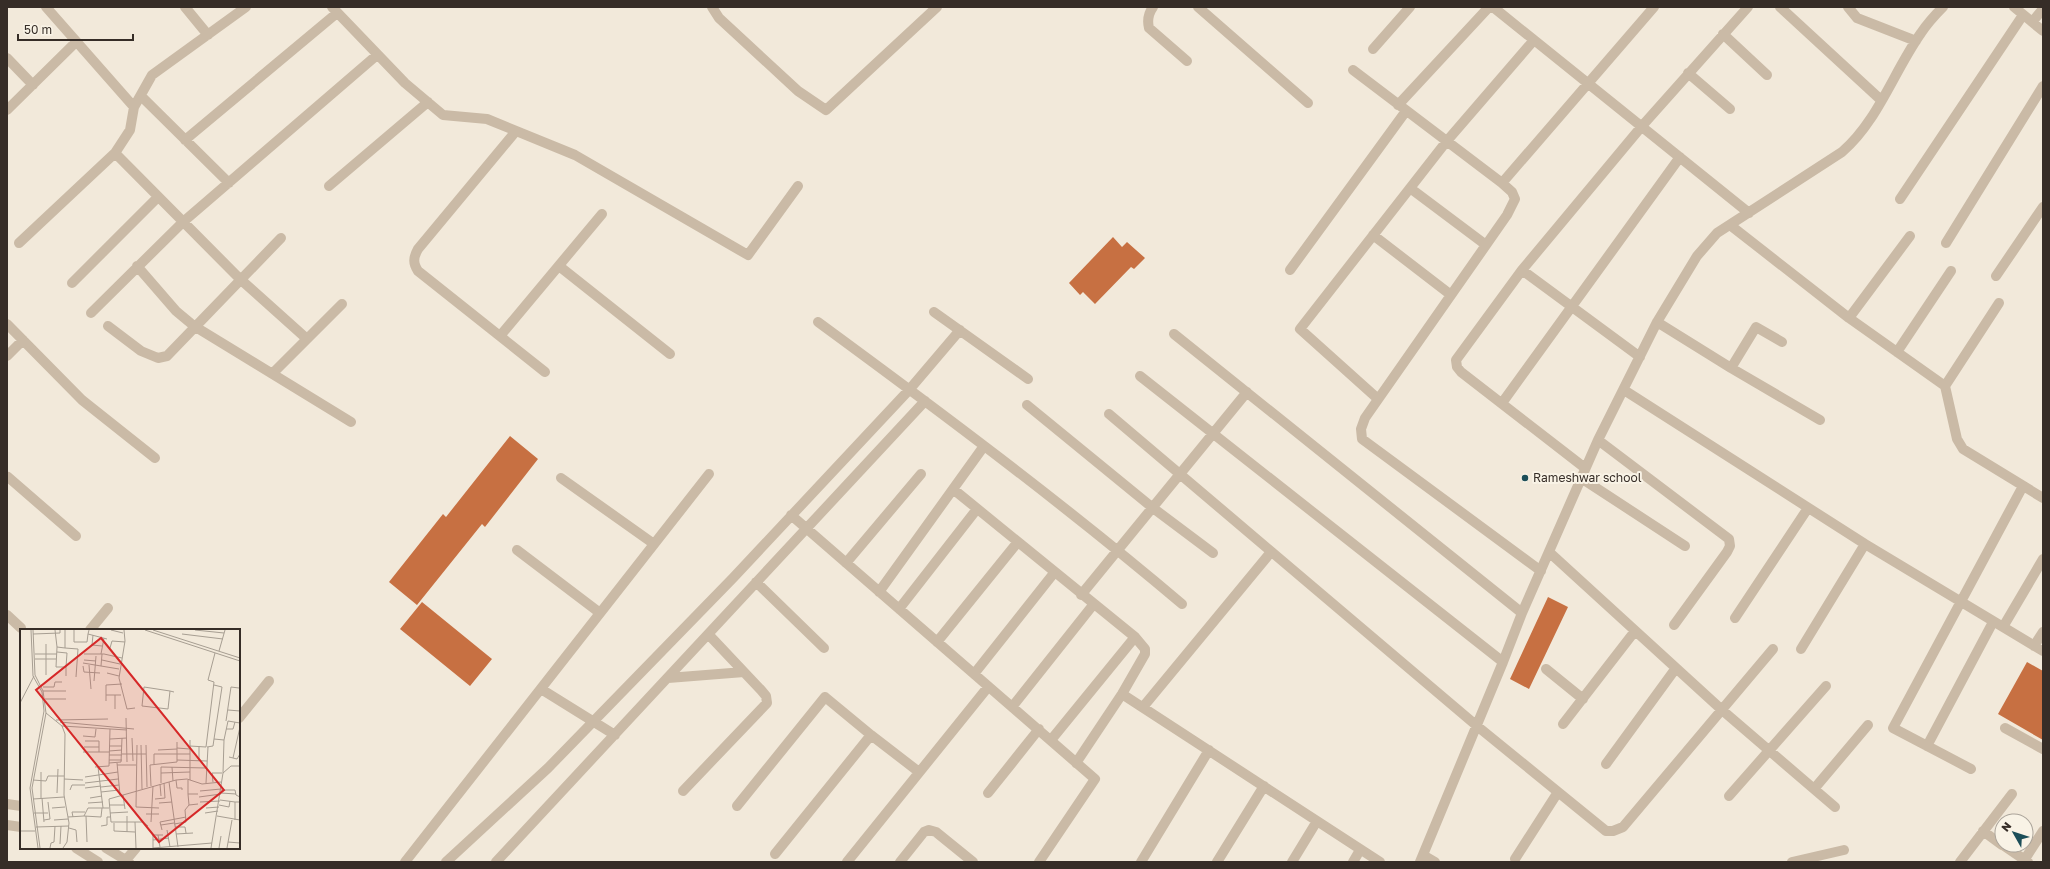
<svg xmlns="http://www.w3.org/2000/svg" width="2050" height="869" viewBox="0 0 2050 869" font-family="'Golos Text',sans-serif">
	<rect width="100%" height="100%" fill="#f2e9da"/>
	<path fill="#c77042" d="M 1113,237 L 1122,247 L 1127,242 L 1145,258 L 1134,269 L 1131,267 L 1095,304 L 1083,292 L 1080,295 L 1069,283 Z
		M 510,436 L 538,459 L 485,527 L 482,524 L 417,605 L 389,582 L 443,514 L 446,517 Z
		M 1548,597 L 1568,607 L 1529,689 L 1510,679 Z
		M 422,602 L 492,659 L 470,686 L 400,629 Z
		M 2027,662 L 2043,671 L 2043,740 L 1998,714 Z"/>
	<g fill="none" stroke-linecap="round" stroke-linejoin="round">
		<path stroke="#cabaa6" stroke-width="10" d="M 46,7 L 134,107
			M 185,7 L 208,35
			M 332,7 L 405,83 L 443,115 L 487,119 L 575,155 L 748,255 L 798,186
			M 712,7 L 719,18 L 798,91 L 826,110 L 937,7
			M 1153,7 C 1148,14 1147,20 1149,28 L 1187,61
			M 1198,7 L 1308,103
			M 1493,7 L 1749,213
			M 1780,7 L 1881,100
			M 1848,7 L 1857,18 L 1916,41
			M 2014,7 L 2043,31
			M 2032,22 L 2043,9
			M 1723,34 L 1767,75
			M 1373,49 L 1410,7
			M 7,58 L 33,85
			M 1353,70 L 1502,183 L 1512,192 L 1515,199 L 1507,215 L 1365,418 L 1361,429 L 1362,439 L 1541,571
			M 1688,73 L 1730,109
			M 141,96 L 229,183
			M 1398,105 L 1489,7
			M 7,110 L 76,42
			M 516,131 L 418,249 C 413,258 413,263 418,271 L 545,372
			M 185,140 L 337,13
			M 115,153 L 240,279 L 307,339
			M 1502,183 L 1654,7
			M 329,186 L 428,102
			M 1410,188 L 1486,245
			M 1900,199 L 2023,15
			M 1730,225 L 1849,318 L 1910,236
			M 1373,235 L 1451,295
			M 19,243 L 115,153 L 130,130 L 134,107 L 152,75 L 246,7
			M 1946,243 L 2043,86
			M 137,266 L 176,311 L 194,326 L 351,422
			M 559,266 L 670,354
			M 1290,270 L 1406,111
			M 1522,270 L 1640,357
			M 1996,276 L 2043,207
			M 72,283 L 158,197
			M 934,312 L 1028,379
			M 91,313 L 183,222 L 377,55
			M 1849,318 L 1945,386 L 1999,303
			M 818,322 C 942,413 1065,505 1182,604
			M 1657,322 L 1731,368 L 1756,327 L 1782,342
			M 7,324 L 82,400 L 155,458
			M 108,326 L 141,351 L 158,358 L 167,356 L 281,238
			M 1174,334 L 1522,613
			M 500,336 L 602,214
			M 1897,352 L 1951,271
			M 7,356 L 23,340
			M 1731,368 L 1820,420
			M 273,373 L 342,304
			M 1140,376 L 1503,662
			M 1945,386 L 1957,439 L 1963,449 L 2043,498
			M 1624,390 L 1865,544 L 2043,651
			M 1378,399 L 1300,329 L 1446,142 L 1534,40
			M 1502,403 L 1680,157
			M 1027,405 L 1153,508 L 1213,553
			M 1109,414 L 1477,726 L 1606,831 L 1613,831 L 1623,827 L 1773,649
			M 1598,440 L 1729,539 L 1730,546 L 1727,552 L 1674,625
			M 1585,468 L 1461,372 L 1457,367 L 1456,360 L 1522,270 L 1642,126 L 1748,7
			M 7,478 L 8,477 L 76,536
			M 561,478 L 654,544
			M 1581,478 L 1685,546
			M 953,489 L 1135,637 L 1145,649 L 1145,654 L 1122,694 L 1076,763
			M 791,515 L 1095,779 L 1039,862
			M 517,550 L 600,613
			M 1549,552 L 1722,710 L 1835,807
			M 846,563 L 921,474
			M 756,582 L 824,648
			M 879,592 L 984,446
			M 1081,595 L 1247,392
			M 899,609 L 977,509
			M 7,615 L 21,628
			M 1735,618 L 1808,508
			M 2003,627 L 2043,559
			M 90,630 L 108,608
			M 937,642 L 1017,543
			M 2034,646 L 2043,632
			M 1801,649 L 1865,544
			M 1546,669 L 1583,699
			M 974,674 L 1054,573
			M 668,678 L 744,672
			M 541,689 L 615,735
			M 1122,694 L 1380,862
			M 1012,707 L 1093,605
			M 1143,707 L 1271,552
			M 239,718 L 269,681
			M 1563,724 L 1635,631
			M 2005,728 L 2043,749
			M 1051,740 L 1135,637
			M 1927,746 L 1993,622
			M 1606,764 L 1676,668
			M 1971,769 L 1893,728 L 2023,486
			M 1814,789 L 1868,725
			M 683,791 L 767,703 L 766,696 L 761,690 L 709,635
			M 988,793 L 1039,729
			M 1729,796 L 1826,686
			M 7,804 L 21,806
			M 737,806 L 825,697 L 871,735 L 919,772
			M 7,825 L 21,827
			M 1983,831 L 2002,845
			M 2003,845 L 2028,862
			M 76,848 L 98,862
			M 106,848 L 129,862
			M 775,854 L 871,735
			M 1423,855 L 1435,862
			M 1515,859 L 1558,792
			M 126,860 L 136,848
			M 405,862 L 709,474
			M 446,862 L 548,768 L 733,578 L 909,390 L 960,330
			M 496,862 L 925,401
			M 847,862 L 988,687
			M 900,862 L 924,832 L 929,830 L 936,832 L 973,862
			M 1141,862 L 1209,750
			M 1217,862 L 1264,786
			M 1292,862 L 1317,821
			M 1353,862 L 1360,850
			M 1420,862 L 1503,662 L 1522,613 L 1598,440 L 1657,322 L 1697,256 L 1717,233 L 1842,152 C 1878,121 1894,71 1921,33 C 1927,24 1935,15 1943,7
			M 1792,862 L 1844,850
			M 1960,862 L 2012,794
			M 2023,862 L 2043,831"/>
	</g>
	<circle fill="#1c4e58" stroke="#f9f3e6" stroke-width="1.5" cx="1525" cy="478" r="4"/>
	<g text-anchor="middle" stroke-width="4" stroke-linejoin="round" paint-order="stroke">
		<g font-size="12" fill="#362d27" stroke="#f9f3e6" text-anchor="start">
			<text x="1533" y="482">Rameshwar school</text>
		</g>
	</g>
	<g transform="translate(20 629)">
		<rect width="220" height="220" fill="#f2e9da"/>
		<path fill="none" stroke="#a79e92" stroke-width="1" d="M 11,1 L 13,47 L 22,63 L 24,82 L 10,159 L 18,219M 13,1 L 15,46 L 23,62 L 26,84 L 12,159 L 20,219M 35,1 L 37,18M 45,1 L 45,19 L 37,18 L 36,38 L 46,38 L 46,47M 54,1 L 54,13 L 67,13 L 68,5M 69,1 L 68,5 L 87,10M 91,1 L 103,4M 104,1 L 105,12 L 99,49 L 107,80 L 115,79M 125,1 L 220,32M 133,1 L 220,29M 175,1 L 204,4M 13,5 L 40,4 L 40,1M 162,5 L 203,10M 73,6 L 72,16 L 82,17M 45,19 L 58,20 L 56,48M 90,19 L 92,12 L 105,13M 199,22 L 205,1M 37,23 L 47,24 L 46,38M 15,25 L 37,25M 64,25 L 84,25 L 102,29M 81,25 L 84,9M 15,30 L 36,30M 64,31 L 76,32M 82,31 L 100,35M 63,34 L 99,40M 69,36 L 71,60M 63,37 L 64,43 L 80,44M 81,37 L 82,25M 87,44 L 99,47M 26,46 L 26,15M 74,52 L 76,27M 194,56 L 202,58 L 194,110 L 204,111 L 208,92 L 220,94M 23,58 L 34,58 L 35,53 L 42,53M 23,62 L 46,62M 150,62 L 148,80 L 122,77 L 124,58 L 150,62 L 154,63M 86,66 L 101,66M 95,66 L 95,80M 25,70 L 46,70M 86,72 L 86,56 L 102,55M 0,74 L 14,47M 208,81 L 220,82M 26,84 L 42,97 L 45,105 L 44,166 L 49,194 L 47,213 L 43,219M 106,89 L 107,133M 36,91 L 88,90M 206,92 L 211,58 L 219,59M 40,93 L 114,100M 42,97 L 107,101M 206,100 L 213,100 L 215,93M 63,107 L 75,108 L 76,100M 112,109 L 113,132M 90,110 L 107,109M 170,111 L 170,151M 65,112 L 79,112 L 79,123M 117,116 L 116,178 L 139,179M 121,116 L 122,160M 126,116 L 127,158M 89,117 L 102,117M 170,117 L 186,118 L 194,53 L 188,51 L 195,24M 64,118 L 79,118M 187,118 L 193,117 L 194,110M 157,119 L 170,120M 138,121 L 157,120M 89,122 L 102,121M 63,123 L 89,123M 102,125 L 126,125M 89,126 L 102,126M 209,128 L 217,130 L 220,125M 213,129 L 220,98M 89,131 L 102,131M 157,131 L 187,132M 179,132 L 179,117M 89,134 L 101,133 L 102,109M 97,134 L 100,166M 134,135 L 134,125 L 170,125M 97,136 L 116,136M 75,138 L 89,137 L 90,100M 78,138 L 83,179M 152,138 L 153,152M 21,143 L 21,169M 141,144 L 170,143M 203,144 L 204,111M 65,148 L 98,143M 44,150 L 63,151M 13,151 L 26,152 L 28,147 L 44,147M 156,151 L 157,159 L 162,159 L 162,161M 168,151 L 168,165 L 178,165M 149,153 L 158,218M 193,153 L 192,144 L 202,144M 65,154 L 98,150M 141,154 L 141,138 L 187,139M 186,154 L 188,118M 140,155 L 141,167M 131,157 L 130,136 L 157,133 L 157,113M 81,158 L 99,156M 65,159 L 81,157M 50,161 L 52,156 L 65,156M 201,161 L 215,161 L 216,166 L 220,168M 180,162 L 201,160M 81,163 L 99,161M 37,164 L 38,140M 201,164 L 216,165M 168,165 L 169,176 L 178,175M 103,166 L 105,180M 179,168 L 201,165M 22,169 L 24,193M 70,169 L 82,167M 13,170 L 44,168M 135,170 L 145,169 L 144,154M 200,171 L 215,173M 180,173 L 200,172M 68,174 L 83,173M 139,174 L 152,173M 90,176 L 104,176M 199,176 L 209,178 L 210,172M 32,179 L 45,178M 186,179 L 199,178M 14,184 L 28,184M 90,184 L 108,183M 185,184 L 198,182M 126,185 L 139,185M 64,187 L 81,188 L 82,179M 66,187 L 67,213M 107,187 L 107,203M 197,187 L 220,191M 48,188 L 64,187 L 68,179 L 89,179M 53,188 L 52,183 L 65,183M 24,191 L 30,190 L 28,173M 34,191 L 48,190M 215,191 L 215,173 L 220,173M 115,193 L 116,219M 131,193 L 133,157M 94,194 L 94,202 L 115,203M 154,195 L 166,193 L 165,181 L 169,176M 141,196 L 154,194M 81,197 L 87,196 L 87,188 L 90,188M 128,197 L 123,193 L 91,193 L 89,170 L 156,151 L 167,150 L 182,155 L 201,153M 16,198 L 49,197M 155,198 L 165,198 L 166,204M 49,199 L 56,201 L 57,213M 142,201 L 140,193 L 166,188M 147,201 L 150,218M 0,202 L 15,202M 156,205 L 173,204M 138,206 L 140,218M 133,211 L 149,209M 208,213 L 220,214M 40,215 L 41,197M 30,219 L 31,214 L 34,213 L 35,197M 133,219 L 192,214M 133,219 L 133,206 L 143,206M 191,219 L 203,144 L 211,137 L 220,137M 199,219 L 201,207M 207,219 L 212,191"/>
		<path fill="#d62828" fill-opacity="0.15" stroke="#d62828" stroke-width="2" d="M 81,9 L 204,161 L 139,213 L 16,61 Z"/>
		<rect width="220" height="220" fill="none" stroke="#362d27" stroke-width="2"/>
	</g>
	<rect width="2050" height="869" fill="none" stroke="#362d27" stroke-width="16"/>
	<g transform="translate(2014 833) rotate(309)"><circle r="19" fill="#f9f3e6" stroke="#aba49a"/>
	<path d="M0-3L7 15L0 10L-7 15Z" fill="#1c4e58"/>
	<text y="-6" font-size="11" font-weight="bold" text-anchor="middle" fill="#362d27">N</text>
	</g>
	<path d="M18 34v6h115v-6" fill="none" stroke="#362d27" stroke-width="2"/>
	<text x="24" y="34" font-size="12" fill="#362d27" stroke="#f9f3e6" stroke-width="3" paint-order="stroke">50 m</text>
</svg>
